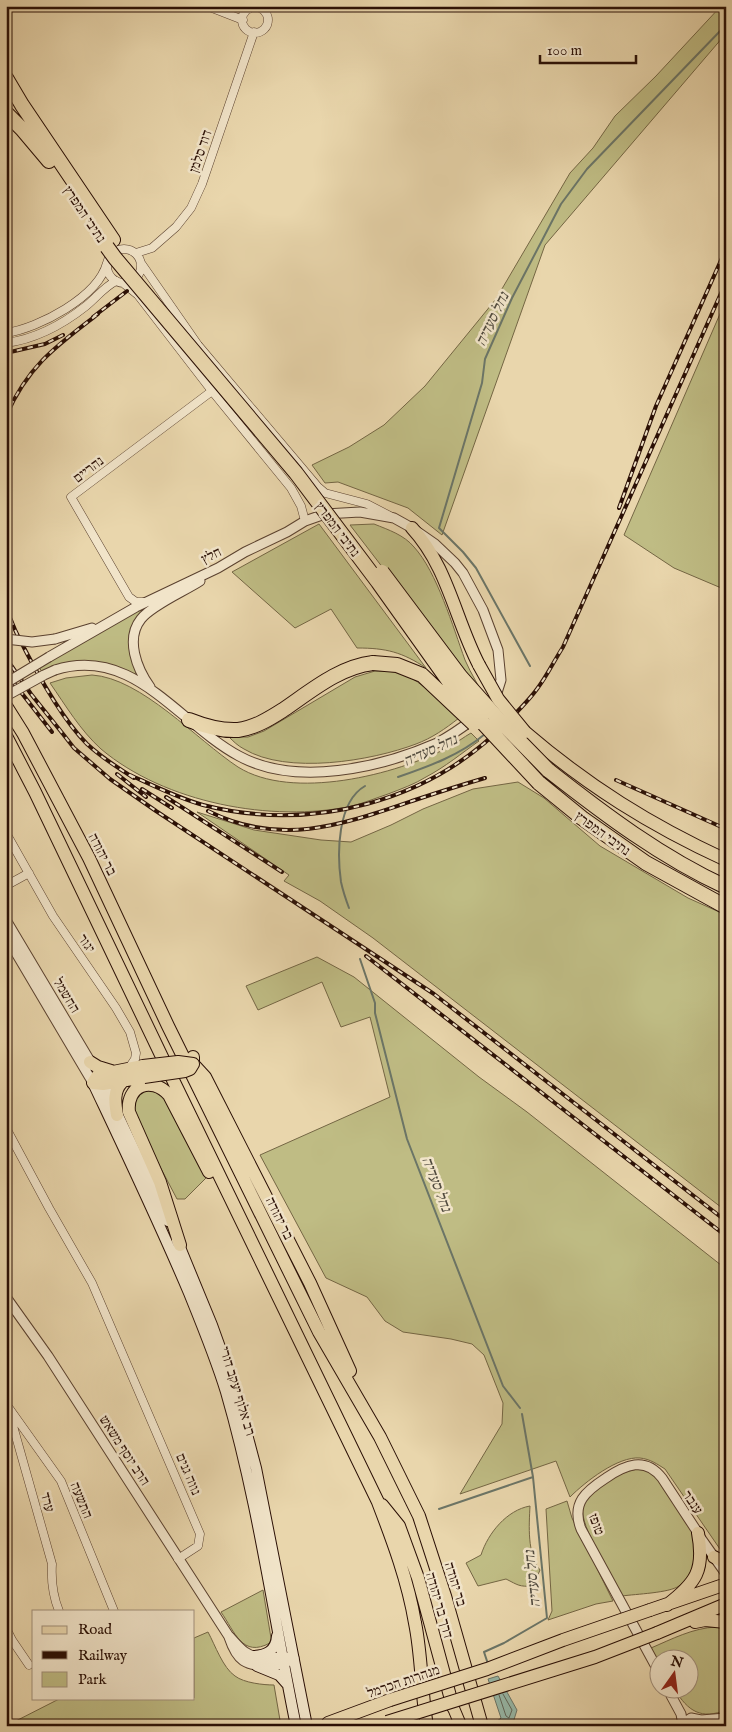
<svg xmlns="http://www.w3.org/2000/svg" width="732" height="1732" viewBox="0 0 732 1732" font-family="'IM FELL English','Frank Ruhl Libre',serif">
	<rect width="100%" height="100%" fill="#e9d6ac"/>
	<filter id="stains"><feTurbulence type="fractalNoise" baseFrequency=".004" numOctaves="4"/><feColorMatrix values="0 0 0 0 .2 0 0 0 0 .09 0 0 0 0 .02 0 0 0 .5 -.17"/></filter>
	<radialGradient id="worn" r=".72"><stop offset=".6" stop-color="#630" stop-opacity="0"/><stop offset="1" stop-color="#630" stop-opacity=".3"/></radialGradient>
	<path fill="#bfbc84" stroke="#746644" d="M 721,6 L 726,6 L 726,30 L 723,37 L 545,245 L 442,535 L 408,508 L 338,482 L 325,483 L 312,465 L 349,447 L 384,425 L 425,386 L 496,299 L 570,173 L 593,148 L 615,116 L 656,76 Z
		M 726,300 L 726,532 L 724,540 L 726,545 L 726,590 L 674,568 L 624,535 Z
		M 319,524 L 426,668 C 402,652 386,648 357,648 L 331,609 L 295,628 L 232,572 Z
		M 374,524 C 389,530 404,535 414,547 C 437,572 453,627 465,660 C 471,674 480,688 487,701 L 456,663 L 350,525 Z
		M 160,597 L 134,628 L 142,679 L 123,670 L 107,664 L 42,672 L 39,667 Z
		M 375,671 C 385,671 394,671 403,674 C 422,681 443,705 459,718 C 445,729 432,738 416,744 C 371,761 287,775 244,749 C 238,746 233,741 229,737 L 248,737 L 264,731 L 355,677 Z
		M 92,675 C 141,678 197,740 238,767 C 292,801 396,775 449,747 C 456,743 464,737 471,733 L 479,741 C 462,753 445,767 426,777 C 415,784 401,789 388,794 C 376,798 364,803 352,806 C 272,823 165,803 101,749 C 80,730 66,706 50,683 L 66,678 Z
		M 518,782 L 544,798 L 600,846 L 688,898 L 726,915 L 726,1211 L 373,938 L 320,901 L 284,881 L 289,875 L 197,812 L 254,830 L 321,840 L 351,842 L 391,825 L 423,809 L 473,789 Z
		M 317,957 L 354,977 L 479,1077 L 527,1112 L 726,1269 L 726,1553 L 722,1552 L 665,1469 C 657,1464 650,1459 640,1458 C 618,1456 585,1482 570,1497 L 556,1461 L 460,1494 L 502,1424 L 503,1403 L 484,1355 L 472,1344 L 451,1339 L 403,1332 L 385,1321 L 367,1297 L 326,1278 L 260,1155 L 390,1097 L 370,1017 L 341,1027 L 322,982 L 258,1010 L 246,986 Z
		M 138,1090 L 161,1091 L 207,1177 L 185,1199 L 177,1199 L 137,1123 L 131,1106 Z
		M 638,1469 C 644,1470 650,1471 655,1476 C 662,1483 693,1529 694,1538 C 697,1554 694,1577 679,1586 C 669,1593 636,1594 622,1596 C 613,1579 579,1525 583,1508 C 585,1497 596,1489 606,1483 C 617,1476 625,1471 638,1469 Z
		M 567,1501 L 572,1518 L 613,1601 L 596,1604 L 548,1620 L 552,1611 L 546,1509 Z
		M 530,1506 C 529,1526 527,1553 540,1570 L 533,1586 C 519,1587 518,1585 506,1579 L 478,1586 L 466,1563 L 481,1555 C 488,1533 507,1510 530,1506 Z
		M 263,1590 L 271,1638 L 270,1643 C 242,1658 235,1632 221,1612 Z
		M 716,1627 L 726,1630 L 726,1710 C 701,1720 688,1711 675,1690 L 690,1690 L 690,1660 L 660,1660 L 659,1663 L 651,1648 C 672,1639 693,1628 716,1627 Z
		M 208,1632 C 215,1645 223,1668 235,1676 C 244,1683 264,1685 274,1685 L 281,1726 L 6,1726 L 61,1698 L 194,1698 L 194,1638 Z"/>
	<path fill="#97b9a9" stroke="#6b7567" d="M 498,1676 L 517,1710 L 512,1726 L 497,1725 L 496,1722 L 501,1718 L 488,1679 Z"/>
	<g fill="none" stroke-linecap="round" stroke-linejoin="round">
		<path stroke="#606457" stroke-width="1" d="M 499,1695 L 506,1716 L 509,1718 L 512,1710 L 503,1694"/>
		<path stroke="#6b7567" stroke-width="2" d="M 530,666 L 476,568 L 463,552 L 439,528 L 482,383 L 485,359 L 512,298 L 561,204 L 587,169 L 723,28 L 726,22
			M 398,777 C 430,766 460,755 485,734
			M 349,908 C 346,900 343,891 341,882 C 337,854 337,802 365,786
			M 360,959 L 375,1003 L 375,1013 L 407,1139 L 503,1386 L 520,1408
			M 439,1509 L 533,1477
			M 488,1664 L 484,1652 L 504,1643 L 547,1618 L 533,1477 L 522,1414"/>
		<defs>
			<path id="minor" d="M 207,6 L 243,20
				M 236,6 L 249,9
				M242 20a13 13 0 1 1 26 0a13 13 0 1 1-26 0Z
				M107 266a17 17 0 1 1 34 0a17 17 0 1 1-34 0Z
				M 136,253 L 152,248 L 176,227 L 191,208 L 202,184 L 254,32
				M 141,263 L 198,345 L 318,487 L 325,493 L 367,504 L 392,517
				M 123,283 L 138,295 L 212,391 L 291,488 L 301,506 L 305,521
				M 6,333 C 39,328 98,297 107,263
				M 6,343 C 36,339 62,325 86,306 C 96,298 104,287 116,281
				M 146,602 L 136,602 L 129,597 L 71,497 L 212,391
				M 6,833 L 53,916 L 116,1008 L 130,1032 L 136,1053 L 135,1059 L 129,1068
				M 6,880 L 9,884 L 29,873
				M 6,1128 L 49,1208 L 92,1283 L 200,1534 L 198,1546 L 178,1559
				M 6,1401 L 52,1564 C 51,1580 53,1596 59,1611
				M 9,1408 L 61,1481 L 114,1611
				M 6,1628 L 12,1640 L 29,1665"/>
			<path id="tertiary" d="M 55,639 L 92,628
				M 49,657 L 136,607 L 218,568 L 245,552 L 287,532 L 305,521 L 325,514 L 360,512 L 394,518 L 412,528 L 435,544 L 455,563 L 463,573 L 483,610 L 498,650 L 501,680 L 495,699
				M 55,670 C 133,645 178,723 239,756 C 296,787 380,768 437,743 C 450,736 463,727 475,718
				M 150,687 C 137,669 125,639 141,619 C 152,605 185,591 200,581
				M 6,920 L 93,1066
				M 6,936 L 93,1083
				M 6,1297 L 48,1356 L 228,1635 C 233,1640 239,1648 245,1652 C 259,1662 277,1655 294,1658
				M 700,1537 L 726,1574
				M 229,1637 C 237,1661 245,1666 270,1666 C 278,1665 283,1665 289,1661
				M 660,1674 L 581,1529 C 571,1503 586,1491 606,1478 C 625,1465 645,1456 662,1478 L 698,1533
				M 668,1690 L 681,1714 L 683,1725
				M 683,1726 L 685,1722 L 691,1718 L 701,1720 L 726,1718"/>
			<path id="secondary" d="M 93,1083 C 126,1153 159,1222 189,1293 C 202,1325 216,1359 226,1392 C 258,1502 273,1614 296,1726
				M 103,1084 L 168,1221
				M 177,1240 L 212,1325 L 235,1389 L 256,1468 L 307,1726
				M 251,1656 C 266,1656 276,1651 277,1636
				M 257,1666 L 279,1675 L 287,1684"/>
			<path id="primary" d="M 453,1707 L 461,1726"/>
			<path id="trunk" d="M 412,528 C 448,567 455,619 479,665
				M 6,706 L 23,733 L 89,858 L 168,1026 L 319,1332 L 380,1437 L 419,1516 L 445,1596 L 482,1726
				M 525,732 C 588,786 650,825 726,860
				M 6,736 L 35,792 L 174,1082 L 378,1502 C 393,1541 408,1581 415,1623 C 422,1657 421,1692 427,1726
				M 193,1057 L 193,1064 L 205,1077 L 310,1283 L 350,1371
				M 90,1062 L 98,1067 L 111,1071
				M 143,1066 L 98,1075 L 93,1083 L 103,1084 L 144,1077
				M 117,1115 C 115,1103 113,1091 122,1082
				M 180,1245 L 160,1182 L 129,1112 C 126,1086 151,1075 169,1095 L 209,1172
				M 382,1505 L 399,1526 L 418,1578 L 453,1707
				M 714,1557 L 726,1563
				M 667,1605 C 696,1583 705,1570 698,1533
				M 650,1610 L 726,1584
				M 695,1622 L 705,1620 L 726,1622
				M 657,1633 L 726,1604
				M 328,1723 L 390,1700"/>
			<path id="motorway" d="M 6,78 L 22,105 L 113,240
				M 6,113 L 22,129 L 49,161
				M 189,720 C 204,726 221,731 238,730 C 254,728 269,719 283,710 C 311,691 339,667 373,663
				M 548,770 C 604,814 661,857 726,887
				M 539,783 L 582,818 L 646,863 L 726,907"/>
		</defs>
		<use href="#minor" stroke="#5a412f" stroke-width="9"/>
		<use href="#tertiary" stroke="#5a412f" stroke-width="11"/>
		<use href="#secondary" stroke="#2a0f05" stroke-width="12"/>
		<use href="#primary" stroke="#2a0f05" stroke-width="13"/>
		<use href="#trunk" stroke="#2a0f05" stroke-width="14"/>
		<use href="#motorway" stroke="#2a0f05" stroke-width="16"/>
		<use href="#minor" stroke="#f1e4c9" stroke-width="8"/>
		<use href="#tertiary" stroke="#f1e4c9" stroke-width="9"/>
		<use href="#secondary" stroke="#f1e4c9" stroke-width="10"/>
		<use href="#primary" stroke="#e9d6ac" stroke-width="11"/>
		<use href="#trunk" stroke="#e9d6ac" stroke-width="12"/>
		<use href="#motorway" stroke="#e9d6ac" stroke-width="14"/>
		<defs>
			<path id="rail" d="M 93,317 L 127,291
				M 6,353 L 45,344 L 63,335
				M 6,416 C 28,366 56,346 98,314
				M 619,508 L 656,406 L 726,249
				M 6,610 C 11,618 13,626 17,634 C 35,670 60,717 87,744 C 101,757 118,768 134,778
				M 6,658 L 31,694 L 63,734 L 74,748 L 110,779 L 156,811 L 434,994 L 726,1221
				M 6,673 L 52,732
				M 117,774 L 146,797
				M 130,775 C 154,786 178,798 203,805 C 312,833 431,802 509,720 C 519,710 529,700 537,689 C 547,676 554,661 563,647 L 726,282
				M 616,780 L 726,829
				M 142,789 L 172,808
				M 166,797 L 282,872
				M 208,811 C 280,847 342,825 412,801 C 436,793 461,785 485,778
				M 366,956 L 726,1236"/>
		</defs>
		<use href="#rail" stroke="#2a0f05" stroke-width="4"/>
		<use href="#rail" stroke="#f1e4c9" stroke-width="2" stroke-dasharray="5.5" stroke-linecap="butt"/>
		<defs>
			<path id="tertiary-bridge" d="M 6,639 L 32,642 L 55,639
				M 6,683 L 49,657
				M 6,696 L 44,675 L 55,670"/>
			<path id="trunk-bridge" d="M 479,665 L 498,699 L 525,732
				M 143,1066 L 178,1062 L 193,1064 L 190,1069 L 185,1071 L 144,1077
				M 390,1700 L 487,1669 L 563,1640 L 650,1610
				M 387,1722 L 595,1657 L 657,1633"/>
			<path id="motorway-bridge" d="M 107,247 L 115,258 L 296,473 L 378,582 L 450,683 L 483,723 L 539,783
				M 382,572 L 460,676 L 501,722 L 548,770
				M 373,663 L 397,665 L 422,675 L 474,724"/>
		</defs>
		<use href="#tertiary-bridge" stroke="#5a412f" stroke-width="11" stroke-linecap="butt"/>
		<use href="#trunk-bridge" stroke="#2a0f05" stroke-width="14" stroke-linecap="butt"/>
		<use href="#motorway-bridge" stroke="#2a0f05" stroke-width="16" stroke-linecap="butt"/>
		<use href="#tertiary-bridge" stroke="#f1e4c9" stroke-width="9"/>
		<use href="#trunk-bridge" stroke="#e9d6ac" stroke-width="12"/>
		<use href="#motorway-bridge" stroke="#e9d6ac" stroke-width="14"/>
	</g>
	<g text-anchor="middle" stroke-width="5" stroke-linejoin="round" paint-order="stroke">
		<g font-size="14" fill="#2a0f05" stroke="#f1e4c9">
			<text transform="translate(200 151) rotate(-71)" y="5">דוד סלמן</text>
			<text transform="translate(85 214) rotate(56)" y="5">נתיבי המפרץ</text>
			<text transform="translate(88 469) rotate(-37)" y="5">נהריים</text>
			<text transform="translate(338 529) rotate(53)" y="5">נתיבי המפרץ</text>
			<text transform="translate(211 555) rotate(-26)" y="5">חלץ</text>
			<text transform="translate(603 833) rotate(36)" y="5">נתיבי המפרץ</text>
			<text transform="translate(103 854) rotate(63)" y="5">בר יהודה</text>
			<text transform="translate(87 943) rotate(56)" y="5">יגור</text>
			<text transform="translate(67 995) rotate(59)" y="5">החשמל</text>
			<text transform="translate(280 1218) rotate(64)" y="5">בר יהודה</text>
			<text transform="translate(238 1391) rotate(73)" y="5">רב אלוף יעקב דורי</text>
			<text transform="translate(125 1450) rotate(57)" y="5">הרב יוסף משאש</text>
			<text transform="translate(189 1474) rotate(67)" y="5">נווה גנים</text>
			<text transform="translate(82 1500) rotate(68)" y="5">התשעה</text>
			<text transform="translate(48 1502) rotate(75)" y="5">ערד</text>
			<text transform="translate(693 1502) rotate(56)" y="5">ענבר</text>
			<text transform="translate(597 1524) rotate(70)" y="5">טופז</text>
			<text transform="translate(456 1584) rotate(73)" y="5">בר יהודה</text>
			<text transform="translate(440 1605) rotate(74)" y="5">דרך בר יהודה</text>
			<text transform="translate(403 1681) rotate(-19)" y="5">מנהרות הכרמל</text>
		</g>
		<g font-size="15" font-style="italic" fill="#504a3e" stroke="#f1e4c9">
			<text transform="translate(492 319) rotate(-64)" y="5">נחל סעדיה</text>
			<text transform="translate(430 750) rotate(-24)" y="5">נחל סעדיה</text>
			<text transform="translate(437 1184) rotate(69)" y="5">נחל סעדיה</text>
			<text transform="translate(532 1579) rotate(-96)" y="5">נחל סעדיה</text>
		</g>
	</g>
	<rect width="732" height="1732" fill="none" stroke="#e9d6ac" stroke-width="25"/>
	<rect x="8" y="8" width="717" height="1717" fill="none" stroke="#2a0f05" stroke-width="2.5"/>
	<rect x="12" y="12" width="707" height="1707" fill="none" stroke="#2a0f05"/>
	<rect x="32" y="1610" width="162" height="90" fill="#f1e4c9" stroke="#a18f7b"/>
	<rect x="42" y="1626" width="25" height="8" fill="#e9d6ac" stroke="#a18f7b"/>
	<text x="78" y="1634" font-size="15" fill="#2a0f05">Road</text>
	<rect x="42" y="1651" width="25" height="8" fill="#2a0f05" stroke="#a18f7b"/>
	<text x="78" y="1660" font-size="15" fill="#2a0f05">Railway</text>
	<rect x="42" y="1672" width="25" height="15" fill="#bfbc84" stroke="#a18f7b"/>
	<text x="78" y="1684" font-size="15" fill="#2a0f05">Park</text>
	<g transform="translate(674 1674) rotate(14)"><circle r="24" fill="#f1e4c9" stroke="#a18f7b"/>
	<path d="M0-4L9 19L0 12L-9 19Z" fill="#8f2418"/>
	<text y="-8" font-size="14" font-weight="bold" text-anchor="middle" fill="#2a0f05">N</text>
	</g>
	<path d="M540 55v8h96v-8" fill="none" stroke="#2a0f05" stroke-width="2.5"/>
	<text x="547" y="55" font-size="15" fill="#2a0f05" stroke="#f1e4c9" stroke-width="4" paint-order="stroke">100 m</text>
	<rect width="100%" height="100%" filter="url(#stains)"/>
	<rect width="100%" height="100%" fill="url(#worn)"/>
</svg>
